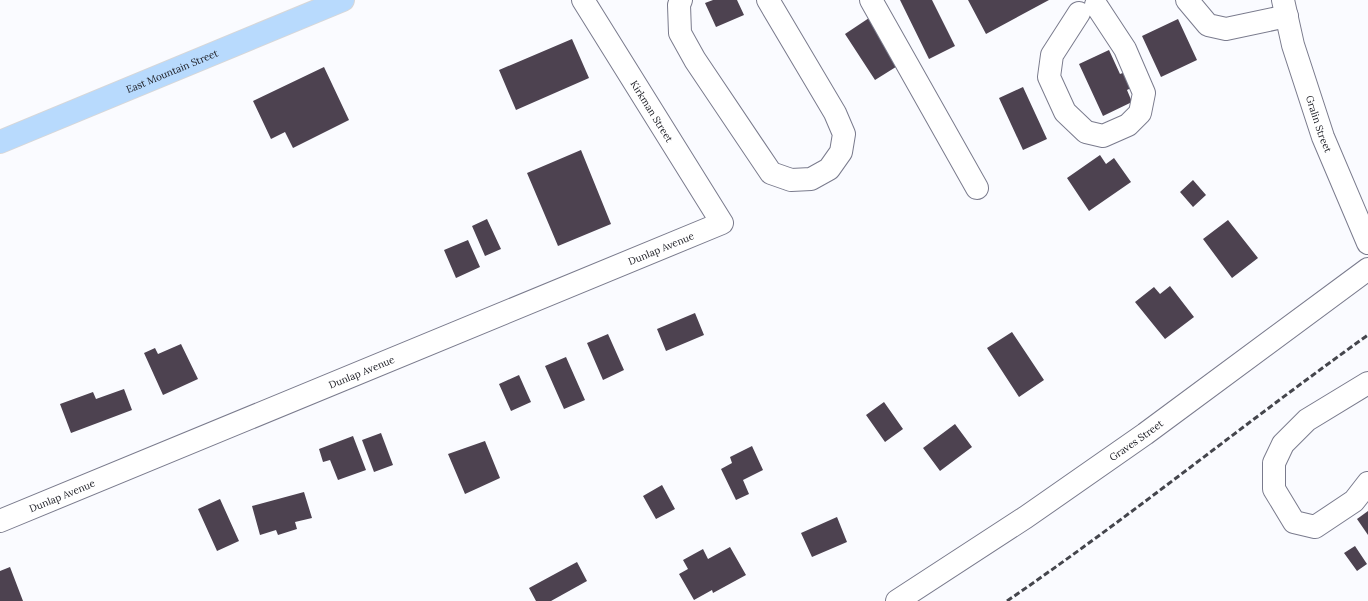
<svg xmlns="http://www.w3.org/2000/svg" width="1368" height="601" viewBox="0 0 1368 601" font-family="Lora,serif">
	<rect width="100%" height="100%" fill="#fafbff"/>
	<path fill="#4d4250" d="M 713,0 L 737,0 L 744,15 L 716,27 L 705,3 Z
		M 900,0 L 932,0 L 955,46 L 929,59 Z
		M 968,0 L 1049,0 L 986,34 Z
		M 869,18 L 899,65 L 875,80 L 845,34 Z
		M 1178,19 L 1197,60 L 1161,77 L 1142,36 Z
		M 572,39 L 589,78 L 516,110 L 499,70 Z
		M 1109,50 L 1120,74 L 1128,71 L 1135,86 L 1127,90 L 1132,102 L 1103,116 L 1079,64 Z
		M 324,67 L 349,120 L 293,148 L 285,132 L 271,139 L 253,101 Z
		M 1023,87 L 1047,139 L 1023,150 L 999,98 Z
		M 581,150 L 611,224 L 558,246 L 527,173 Z
		M 1100,155 L 1106,164 L 1114,158 L 1131,182 L 1089,211 L 1067,178 Z
		M 1193,180 L 1206,195 L 1193,207 L 1180,192 Z
		M 487,219 L 501,249 L 485,256 L 472,226 Z
		M 1228,220 L 1258,258 L 1232,278 L 1203,239 Z
		M 468,240 L 480,267 L 456,278 L 444,250 Z
		M 1170,286 L 1194,317 L 1165,339 L 1135,302 L 1154,287 L 1160,294 Z
		M 695,313 L 704,335 L 666,351 L 657,329 Z
		M 1012,332 L 1044,380 L 1019,397 L 987,348 Z
		M 608,334 L 624,370 L 603,380 L 587,343 Z
		M 181,344 L 198,379 L 163,395 L 144,353 L 155,348 L 158,354 Z
		M 566,357 L 585,400 L 564,409 L 545,366 Z
		M 519,375 L 531,402 L 511,411 L 499,384 Z
		M 124,389 L 132,410 L 71,433 L 60,404 L 93,392 L 96,399 Z
		M 884,402 L 903,429 L 885,442 L 866,415 Z
		M 955,424 L 972,447 L 940,471 L 923,448 Z
		M 381,433 L 393,465 L 374,472 L 362,440 Z
		M 353,436 L 366,470 L 338,480 L 330,460 L 323,462 L 319,449 Z
		M 485,441 L 500,478 L 465,494 L 448,454 Z
		M 752,446 L 763,470 L 743,480 L 749,494 L 736,500 L 721,469 L 732,463 L 730,457 Z
		M 662,485 L 675,509 L 656,519 L 643,496 Z
		M 304,492 L 312,518 L 295,522 L 297,529 L 278,535 L 276,530 L 260,535 L 252,506 Z
		M 220,499 L 239,541 L 217,551 L 198,509 Z
		M 1368,511 L 1368,535 L 1357,519 Z
		M 837,517 L 847,542 L 812,557 L 801,533 Z
		M 1355,546 L 1367,564 L 1357,571 L 1344,553 Z
		M 730,547 L 746,575 L 713,593 L 712,590 L 694,600 L 679,574 L 688,569 L 683,560 L 703,549 L 708,559 Z
		M 577,562 L 587,581 L 551,601 L 536,601 L 529,588 Z
		M 10,567 L 23,601 L 0,601 L 0,571 Z"/>
	<g fill="none" stroke-linecap="round" stroke-linejoin="round">
		<defs>
			<g id="minor">
				<path d="M 681,0 L 679,5 L 680,33 L 695,60 L 771,173 L 791,180 L 811,179 L 829,169 L 841,152 L 844,134 L 835,113 L 768,0"/>
				<path d="M 871,0 L 977,188"/>
				<path d="M 1187,0 L 1208,25 L 1226,29 L 1287,16"/>
				<path id="s1" d="M 1283,0 L 1293,45 L 1323,137 L 1368,243"/>
				<path d="M 1079,13 L 1052,55 L 1049,77 L 1065,112 L 1086,132 L 1103,136 L 1128,125 L 1140,113 L 1144,93 L 1125,49 L 1096,5"/>
				<path d="M 1368,383 L 1307,420 L 1283,444 L 1274,463 L 1274,489 L 1294,522 L 1315,527 L 1354,501 L 1368,483"/>
				<path id="s2" d="M 0,521 L 722,223 L 583,0"/>
				<path id="s3" d="M 897,601 L 1026,517 L 1145,434 L 1368,269"/>
			</g>
			<g id="major">
				<path id="s4" d="M 0,142 L 343,0"/>
			</g>
		</defs>
		<use href="#minor" stroke="#7a7b8d" stroke-width="24"/>
		<use href="#major" stroke="#d7d7d8" stroke-width="24"/>
		<use href="#minor" stroke="#fff" stroke-width="22"/>
		<use href="#major" stroke="#b8dafd" stroke-width="22"/>
		<path stroke="#44454c" stroke-width="3" stroke-dasharray="6 3" stroke-linecap="butt" d="M 1007,601 C 1130,517 1246,422 1368,335"/>
	</g>
	<g text-anchor="middle" stroke-width="4" stroke-linejoin="round" paint-order="stroke">
		<g font-size="10" fill="#202128" stroke="#fff">
			<text dy="4" stroke="none"><textPath href="#s4" startOffset="186">East Mountain Street</textPath></text>
			<text transform="translate(652 111) rotate(58)" y="4">Kirkman Street</text>
			<text dy="4" stroke="none"><textPath href="#s1" startOffset="129">Gralin Street</textPath></text>
			<text dy="4" stroke="none"><textPath href="#s2" startOffset="715">Dunlap Avenue</textPath></text>
			<text dy="4" stroke="none"><textPath href="#s2" startOffset="391">Dunlap Avenue</textPath></text>
			<text dy="4" stroke="none"><textPath href="#s3" startOffset="288">Graves Street</textPath></text>
			<text dy="4" stroke="none"><textPath href="#s2" startOffset="67">Dunlap Avenue</textPath></text>
		</g>
	</g>
</svg>
